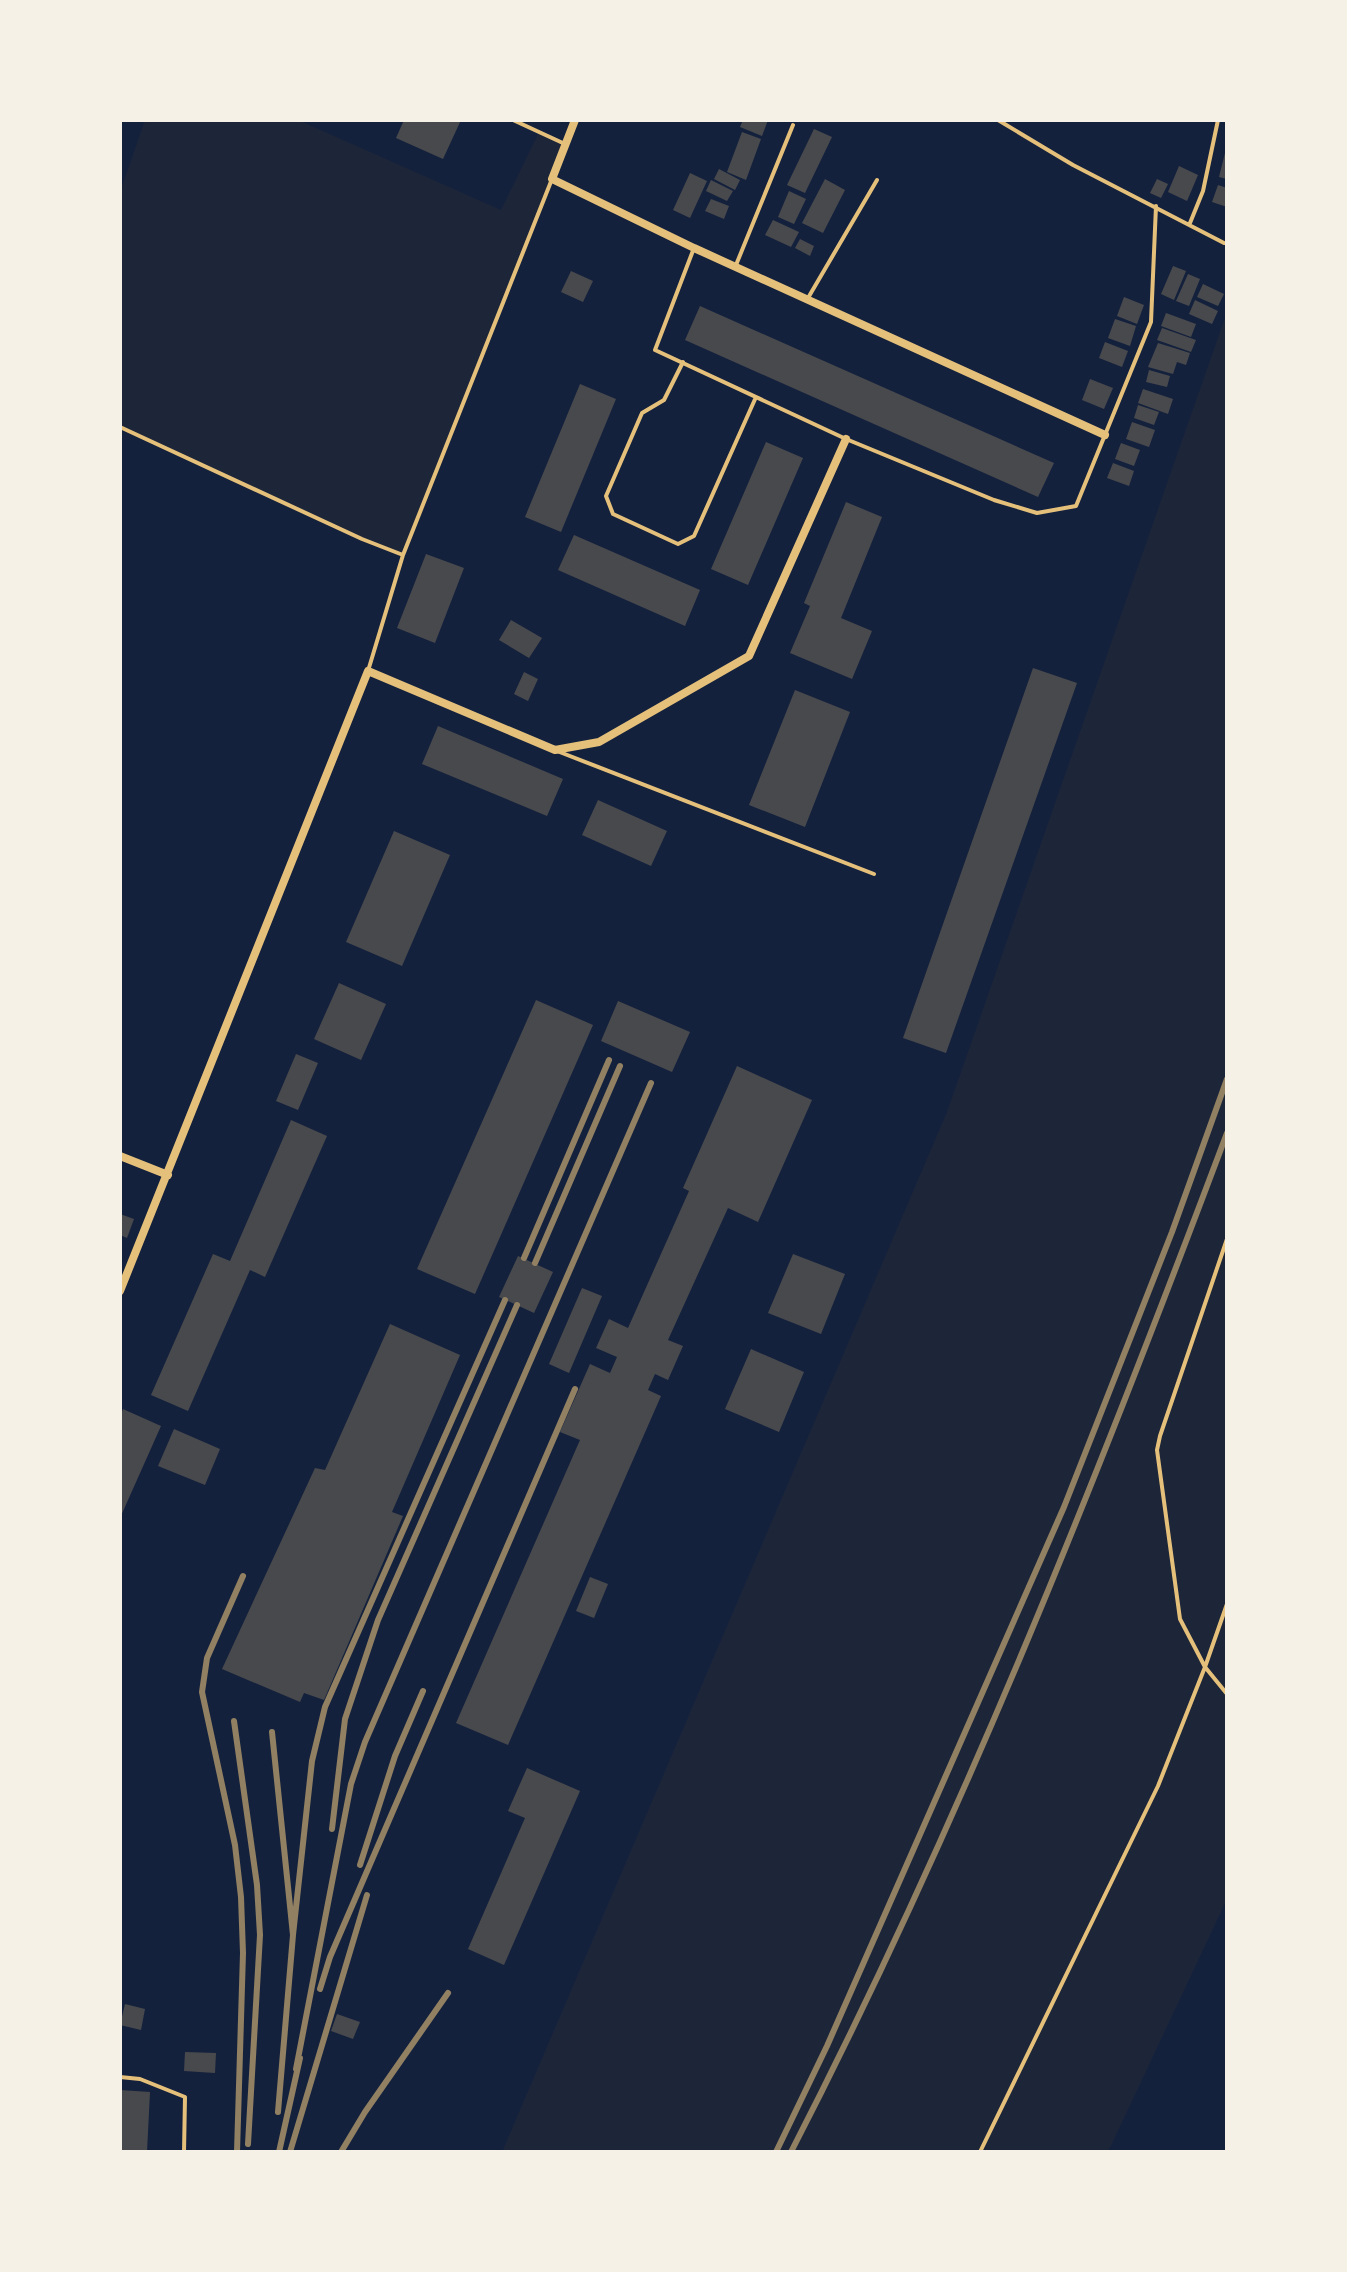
<svg xmlns="http://www.w3.org/2000/svg" width="1347" height="2272" viewBox="0 0 1347 2272" font-family="'Golos Text',sans-serif">
	<rect width="100%" height="100%" fill="#14213d"/>
	<path fill="#1d2539" d="M 145,120 L 298,120 L 501,210 L 539,132 L 565,144 L 403,555 L 362,539 L 120,427 L 120,192 Z
		M 1227,312 L 1227,1899 L 1108,2152 L 502,2152 L 947,1112 Z"/>
	<path fill="#48494c" d="M 404,120 L 461,120 L 443,159 L 396,138 Z
		M 743,120 L 768,120 L 762,136 L 740,127 Z
		M 814,129 L 832,137 L 805,193 L 787,185 Z
		M 742,132 L 761,139 L 746,180 L 727,172 Z
		M 1225,153 L 1227,154 L 1227,179 L 1219,177 Z
		M 1179,166 L 1198,175 L 1187,201 L 1168,192 Z
		M 719,169 L 740,180 L 735,190 L 714,179 Z
		M 690,173 L 707,181 L 690,218 L 673,210 Z
		M 825,179 L 845,190 L 823,233 L 802,223 Z
		M 1157,179 L 1168,184 L 1161,198 L 1150,193 Z
		M 711,180 L 733,191 L 727,201 L 706,191 Z
		M 1218,185 L 1227,188 L 1227,207 L 1212,202 Z
		M 789,191 L 806,199 L 794,224 L 778,217 Z
		M 711,199 L 729,206 L 724,219 L 705,211 Z
		M 773,220 L 799,232 L 791,247 L 765,235 Z
		M 800,239 L 814,246 L 810,256 L 795,248 Z
		M 1173,266 L 1186,271 L 1174,300 L 1161,294 Z
		M 571,271 L 593,281 L 583,302 L 561,292 Z
		M 1188,274 L 1200,279 L 1189,306 L 1176,301 Z
		M 1203,284 L 1224,294 L 1218,306 L 1197,297 Z
		M 1124,297 L 1144,305 L 1137,324 L 1117,316 Z
		M 1195,300 L 1218,311 L 1212,324 L 1189,314 Z
		M 700,306 L 1054,463 L 1038,497 L 685,340 Z
		M 1166,313 L 1196,324 L 1191,337 L 1161,326 Z
		M 1115,319 L 1136,326 L 1130,346 L 1108,338 Z
		M 1162,328 L 1196,340 L 1191,352 L 1157,340 Z
		M 1105,342 L 1128,351 L 1122,367 L 1099,358 Z
		M 1158,343 L 1190,353 L 1186,365 L 1177,362 L 1173,374 L 1148,367 Z
		M 1149,370 L 1170,376 L 1167,387 L 1146,382 Z
		M 1090,379 L 1113,388 L 1104,409 L 1082,400 Z
		M 580,384 L 616,399 L 561,532 L 525,517 Z
		M 1143,389 L 1173,399 L 1168,414 L 1138,403 Z
		M 1138,405 L 1159,412 L 1154,425 L 1134,418 Z
		M 1132,422 L 1155,430 L 1149,447 L 1126,439 Z
		M 766,442 L 803,458 L 748,585 L 711,569 Z
		M 1121,443 L 1140,450 L 1134,466 L 1115,459 Z
		M 1113,463 L 1134,471 L 1129,486 L 1107,478 Z
		M 846,502 L 882,517 L 841,618 L 872,631 L 852,679 L 790,653 L 810,606 L 804,603 Z
		M 574,535 L 700,590 L 685,626 L 558,570 Z
		M 426,554 L 464,568 L 435,643 L 397,628 Z
		M 511,620 L 542,638 L 529,658 L 499,640 Z
		M 1033,668 L 1077,683 L 946,1053 L 903,1038 Z
		M 524,672 L 538,679 L 528,701 L 514,694 Z
		M 795,690 L 850,712 L 805,827 L 749,805 Z
		M 438,726 L 563,779 L 547,816 L 422,764 Z
		M 598,800 L 667,831 L 651,866 L 582,835 Z
		M 394,831 L 450,855 L 402,966 L 346,942 Z
		M 339,983 L 386,1004 L 361,1060 L 314,1039 Z
		M 536,1000 L 593,1025 L 475,1294 L 417,1269 Z
		M 618,1001 L 690,1032 L 672,1072 L 601,1041 Z
		M 296,1054 L 318,1063 L 298,1110 L 276,1101 Z
		M 737,1066 L 812,1100 L 758,1222 L 728,1208 L 668,1340 L 683,1346 L 668,1380 L 655,1374 L 648,1390 L 661,1396 L 508,1745 L 456,1723 L 580,1440 L 560,1432 L 590,1364 L 610,1373 L 617,1357 L 596,1348 L 609,1319 L 628,1328 L 689,1191 L 683,1188 Z
		M 291,1120 L 327,1136 L 265,1277 L 250,1270 L 188,1411 L 151,1395 L 213,1254 L 230,1261 Z
		M 120,1214 L 134,1219 L 127,1238 L 120,1235 Z
		M 793,1254 L 845,1274 L 821,1334 L 768,1313 Z
		M 518,1256 L 553,1272 L 534,1313 L 499,1297 Z
		M 582,1288 L 602,1296 L 569,1373 L 549,1364 Z
		M 390,1324 L 460,1355 L 392,1512 L 403,1516 L 324,1700 L 304,1693 L 300,1702 L 222,1669 L 315,1468 L 325,1470 Z
		M 751,1349 L 804,1372 L 779,1432 L 725,1409 Z
		M 123,1409 L 161,1426 L 120,1518 L 120,1417 Z
		M 174,1429 L 220,1449 L 205,1485 L 158,1466 Z
		M 590,1577 L 608,1584 L 594,1618 L 576,1611 Z
		M 527,1768 L 580,1791 L 504,1965 L 468,1949 L 525,1818 L 508,1811 Z
		M 125,2004 L 145,2009 L 141,2030 L 120,2025 Z
		M 337,2014 L 360,2022 L 353,2039 L 331,2031 Z
		M 185,2052 L 216,2053 L 215,2073 L 184,2071 Z
		M 120,2090 L 150,2092 L 147,2152 L 120,2152 Z"/>
	<g fill="none" stroke-linecap="round" stroke-linejoin="round">
		<path stroke="#e5c07b" stroke-width="4" d="M 1227,1239 L 1160,1436 L 1157,1450 L 1180,1619 L 1205,1667 L 1227,1694
			M 980,2152 L 1158,1786 L 1205,1667 L 1227,1604"/>
		<path stroke="#e5c07b" stroke-width="4" d="M 513,120 L 565,144
			M 998,120 L 1073,165 L 1224,243
			M 1190,223 L 1203,191 L 1218,120
			M 694,248 L 655,350 L 846,439 L 994,500 L 1037,513 L 1076,506 L 1151,322 L 1156,206
			M 736,265 L 793,125
			M 808,298 L 877,180
			M 683,362 L 664,400 L 642,413 L 606,496 L 613,514 L 678,544 L 694,536 L 756,397
			M 120,427 L 362,539 L 403,555
			M 368,671 L 403,555 L 552,179
			M 557,751 L 874,874
			M 120,2077 L 140,2079 L 185,2097 L 184,2152"/>
		<path stroke="#e5c07b" stroke-width="8" d="M 575,120 L 552,179 L 694,248 L 1105,435
			M 120,1156 L 168,1175
			M 120,1291 L 368,671 L 555,750 L 599,742 L 749,656 L 846,439"/>
		<path stroke="#918062" stroke-width="6" d="M 524,1258 L 609,1060
			M 535,1263 L 620,1066
			M 234,1721 L 257,1885 L 260,1935 L 248,2144
			M 272,1732 L 293,1935 L 278,2112
			M 332,1829 L 345,1719 L 378,1620 L 517,1305
			M 360,1865 L 395,1756 L 423,1691
			M 293,1935 L 312,1761 L 325,1707 L 505,1300
			M 320,1989 L 330,1957 L 575,1389
			M 296,2069 L 351,1784 L 365,1742 L 651,1083
			M 237,2152 L 243,1953 L 241,1897 L 235,1845 L 202,1692 L 207,1658 L 243,1576
			M 279,2152 L 300,2058
			M 290,2152 L 367,1895
			M 341,2152 L 365,2112 L 448,1993
			M 776,2152 L 827,2046 L 1064,1507 L 1172,1232 L 1227,1079
			M 791,2152 C 960,1824 1097,1479 1227,1133"/>
	</g>
	<rect width="1347" height="2272" fill="none" stroke="#f6f1e7" stroke-width="244"/>
</svg>
